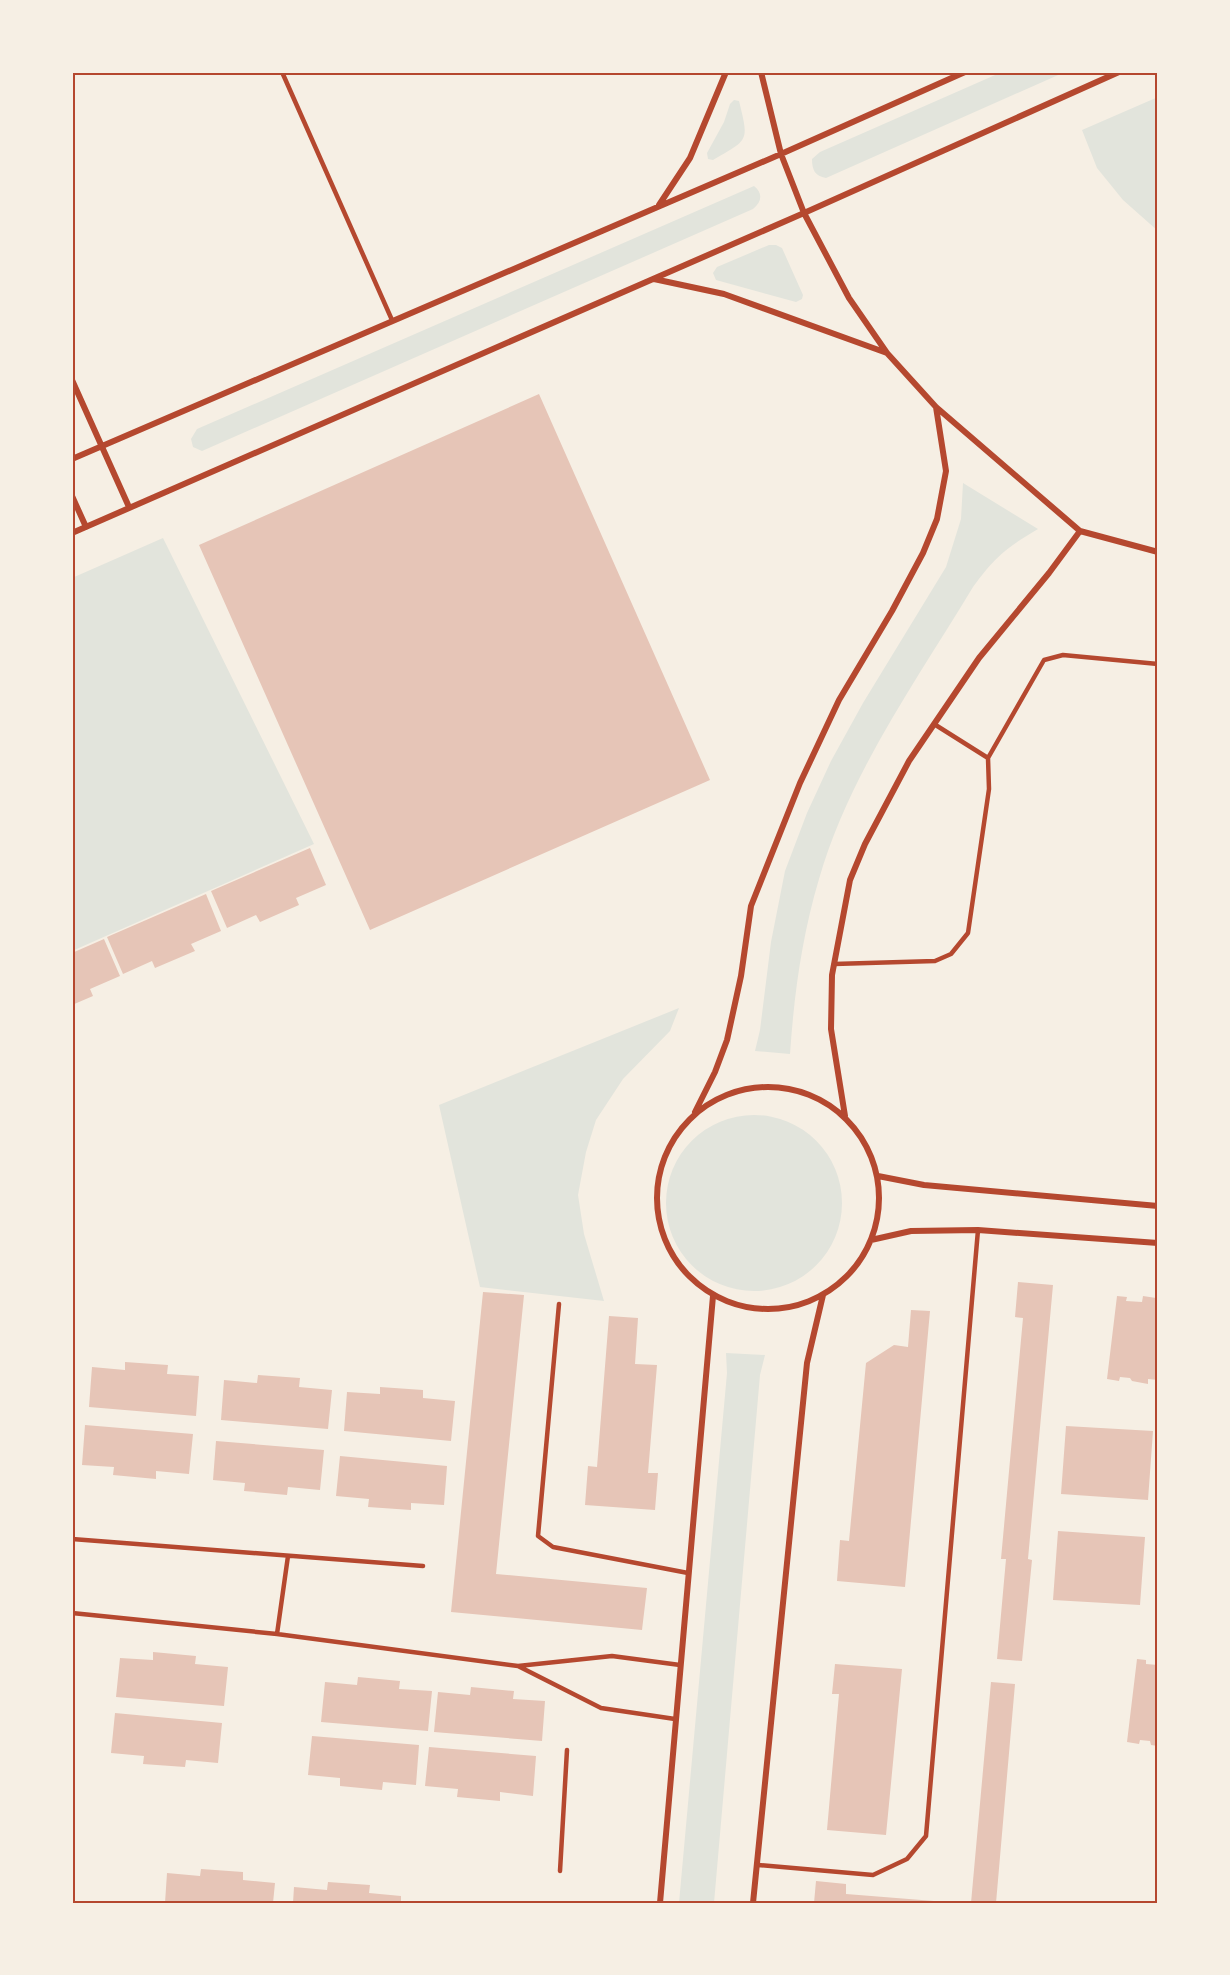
<svg xmlns="http://www.w3.org/2000/svg" width="1230" height="1975" viewBox="0 0 1230 1975" font-family="Arial,sans-serif">
	<rect width="100%" height="100%" fill="#f6efe4"/>
	<path fill="#e2e4dc" d="M 1002,72 L 1065,72 L 826,178 C 815,176 812,170 812,159 L 820,152 Z
		M 1158,97 L 1158,231 L 1123,200 L 1097,168 L 1082,130 Z
		M 734,100 L 739,101 C 749,142 749,139 713,160 L 708,159 L 707,153 L 724,122 L 730,104 Z
		M 754,186 C 763,193 762,202 753,209 L 202,451 L 193,447 L 191,439 L 197,429 Z
		M 769,245 L 776,245 L 782,248 L 803,295 L 802,299 L 796,302 L 716,280 L 713,273 L 717,267 Z
		M 963,483 L 1038,529 C 1006,548 995,557 973,587 C 917,680 849,774 819,879 C 802,936 794,995 790,1054 L 755,1051 L 760,1030 L 771,942 L 785,871 L 807,813 L 831,761 L 863,703 L 946,567 L 961,519 Z
		M 163,538 L 314,844 L 72,951 L 72,578 Z
		M 679,1008 L 670,1031 L 623,1079 L 596,1120 L 586,1152 L 578,1195 L 584,1234 L 604,1301 L 480,1287 L 439,1105 Z
		M666 1203a88 88 0 1 1 176 0a88 88 0 1 1-176 0Z
		M 726,1353 L 765,1355 L 760,1375 L 714,1903 L 679,1903 L 727,1373 Z"/>
	<path fill="#e6c5b7" d="M 539,394 L 710,780 L 370,930 L 199,545 Z
		M 310,848 L 326,885 L 296,898 L 299,905 L 260,922 L 256,915 L 227,928 L 211,891 Z
		M 206,894 L 221,931 L 191,944 L 195,951 L 155,968 L 152,961 L 123,974 L 107,937 Z
		M 104,939 L 120,976 L 90,989 L 93,996 L 72,1005 L 72,953 Z
		M 1018,1282 L 1053,1285 L 1028,1559 L 1032,1560 L 1022,1661 L 997,1659 L 1006,1559 L 1001,1559 L 1023,1318 L 1015,1317 Z
		M 483,1292 L 524,1295 L 496,1574 L 647,1588 L 642,1630 L 451,1612 Z
		M 1117,1296 L 1127,1297 L 1126,1301 L 1142,1302 L 1143,1296 L 1156,1298 L 1158,1303 L 1158,1380 L 1148,1379 L 1148,1384 L 1132,1381 L 1130,1378 L 1120,1377 L 1119,1381 L 1107,1379 Z
		M 911,1310 L 930,1311 L 905,1587 L 837,1581 L 840,1540 L 849,1541 L 866,1363 L 894,1345 L 908,1347 Z
		M 609,1316 L 638,1318 L 635,1364 L 657,1365 L 648,1473 L 658,1473 L 655,1510 L 585,1505 L 588,1466 L 597,1467 Z
		M 125,1362 L 168,1365 L 167,1374 L 199,1376 L 196,1416 L 89,1407 L 92,1367 L 125,1370 Z
		M 258,1375 L 300,1378 L 299,1387 L 332,1390 L 328,1429 L 221,1420 L 224,1380 L 257,1383 Z
		M 380,1387 L 423,1390 L 423,1398 L 455,1401 L 451,1441 L 344,1431 L 347,1392 L 380,1394 Z
		M 85,1425 L 193,1434 L 189,1474 L 156,1471 L 156,1479 L 113,1475 L 114,1467 L 82,1465 Z
		M 1066,1426 L 1153,1431 L 1148,1500 L 1061,1494 Z
		M 216,1441 L 324,1450 L 320,1490 L 288,1487 L 287,1495 L 244,1491 L 245,1483 L 213,1480 Z
		M 340,1456 L 447,1466 L 444,1505 L 411,1503 L 411,1510 L 368,1507 L 369,1499 L 336,1496 Z
		M 1058,1531 L 1145,1537 L 1140,1605 L 1053,1600 Z
		M 153,1652 L 196,1656 L 195,1664 L 228,1667 L 224,1706 L 116,1697 L 120,1658 L 153,1660 Z
		M 1137,1659 L 1146,1660 L 1146,1664 L 1158,1665 L 1158,1746 L 1151,1745 L 1150,1741 L 1140,1740 L 1139,1744 L 1127,1742 Z
		M 835,1664 L 902,1669 L 886,1835 L 827,1830 L 839,1694 L 832,1694 Z
		M 358,1677 L 400,1681 L 399,1689 L 432,1691 L 428,1731 L 321,1722 L 325,1682 L 357,1685 Z
		M 991,1682 L 1015,1684 L 996,1903 L 971,1903 Z
		M 471,1687 L 514,1691 L 513,1699 L 545,1701 L 542,1741 L 434,1732 L 438,1692 L 470,1695 Z
		M 115,1713 L 222,1723 L 218,1763 L 186,1760 L 185,1767 L 143,1764 L 144,1756 L 111,1753 Z
		M 312,1736 L 419,1745 L 416,1785 L 383,1782 L 382,1790 L 340,1786 L 340,1778 L 308,1775 Z
		M 429,1747 L 536,1756 L 533,1796 L 500,1792 L 500,1801 L 457,1797 L 458,1789 L 425,1786 Z
		M 201,1869 L 243,1872 L 243,1880 L 275,1883 L 273,1903 L 165,1903 L 167,1873 L 200,1876 Z
		M 816,1881 L 846,1884 L 846,1894 L 934,1901 L 934,1903 L 814,1903 Z
		M 328,1882 L 370,1885 L 369,1893 L 401,1896 L 401,1903 L 293,1903 L 294,1887 L 327,1890 Z"/>
	<g fill="none" stroke-linecap="round" stroke-linejoin="round">
		<path stroke="#b5482f" stroke-width="4.5" d="M 282,72 L 392,320
			M 934,724 L 988,758
			M 834,964 L 935,961 L 951,954 L 968,933 L 989,789 L 988,758 L 1044,660 L 1063,655 L 1158,664
			M 559,1304 L 538,1536 L 553,1547 L 688,1573
			M 72,1539 L 423,1566
			M 72,1613 L 277,1634 L 518,1666 L 612,1656 L 680,1665
			M 277,1634 L 288,1556
			M 518,1666 L 601,1708 L 675,1719
			M 758,1865 L 873,1875 L 907,1859 L 926,1836 L 978,1230
			M 560,1871 L 567,1750"/>
		<path stroke="#b5482f" stroke-width="6" d="M 761,72 L 781,154 L 804,213 L 849,298 L 887,353 L 936,407 L 1080,531 L 1158,552
			M 659,205 L 690,158 L 726,72
			M 654,279 L 724,294 L 887,353
			M 72,380 L 129,507
			M 72,459 L 781,154 L 965,72
			M 72,496 L 86,527
			M 72,533 L 804,213 L 1119,72
			M657 1198a111 111 0 1 1 222 0a111 111 0 1 1-222 0Z
			M 695,1112 L 715,1072 L 727,1040 L 741,976 L 751,906 L 800,783 L 839,700 L 892,611 L 923,553 L 937,519 L 946,471 L 936,407
			M 845,1116 L 831,1029 L 832,975 L 850,880 L 865,844 L 909,761 L 979,658 L 1049,573 L 1080,531
			M 878,1176 L 924,1185 L 1158,1206
			M 871,1240 L 911,1231 L 978,1230 L 1158,1243
			M 660,1903 L 713,1296
			M 753,1903 L 807,1363 L 823,1295"/>
	</g>
	<rect width="1230" height="1975" fill="none" stroke="#f6efe4" stroke-width="147"/>
	<rect x="74" y="74" width="1082" height="1828" fill="none" stroke="#b5482f" stroke-width="2"/>
</svg>
